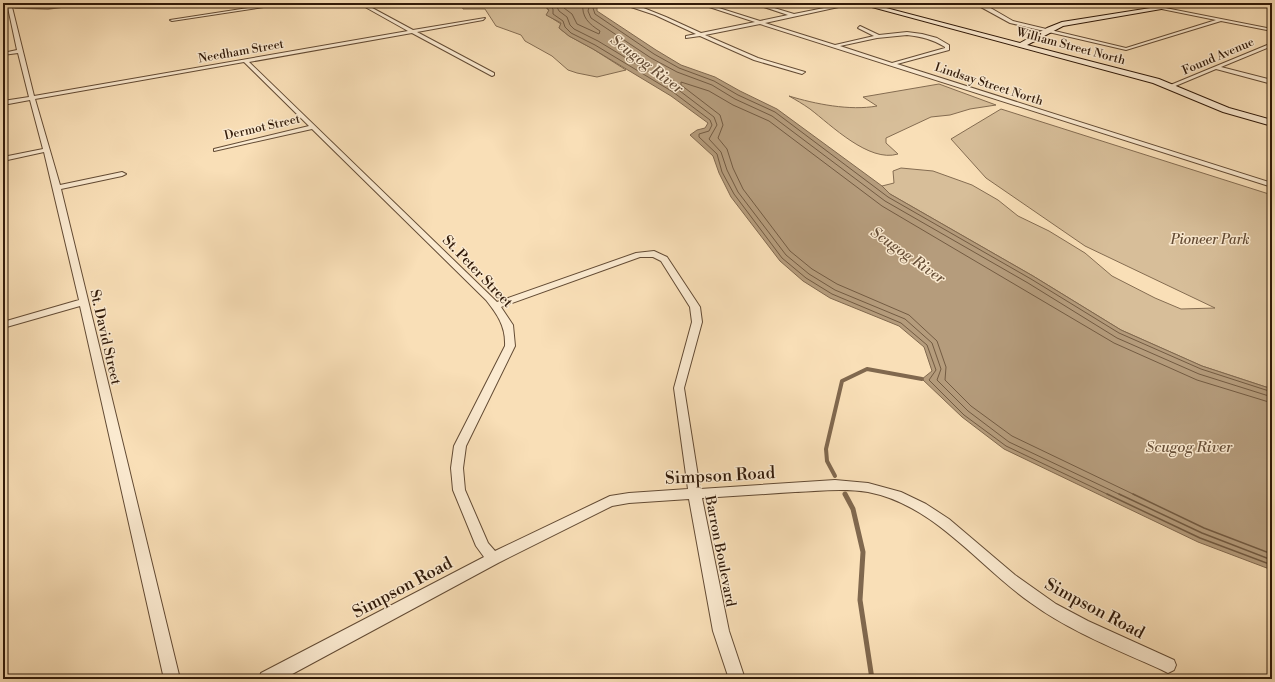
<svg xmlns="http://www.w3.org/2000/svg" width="1275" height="682" viewBox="0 0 1275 682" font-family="'Libre Bodoni',serif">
	<rect width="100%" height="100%" fill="#f9dfb7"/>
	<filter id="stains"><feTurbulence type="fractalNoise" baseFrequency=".005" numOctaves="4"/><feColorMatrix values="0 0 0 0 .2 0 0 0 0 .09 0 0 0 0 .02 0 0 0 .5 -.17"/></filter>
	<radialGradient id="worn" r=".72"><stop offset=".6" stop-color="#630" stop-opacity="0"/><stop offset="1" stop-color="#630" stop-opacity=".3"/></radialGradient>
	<path fill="#d7be99" stroke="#846c51" d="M 461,3 L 542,3 L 549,11 L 547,15 L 561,24 L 559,28 L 569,36 L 593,49 L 626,70 L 597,77 L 577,73 L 568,70 L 552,56 L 525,41 L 521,35 L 496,26 L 485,9 L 463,9 Z
		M 939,84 L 996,105 L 970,109 L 950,115 L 931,117 L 886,138 L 886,143 L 898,154 C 869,163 831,125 810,109 C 803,104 796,100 789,96 C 815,104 850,111 877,106 L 863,97 Z
		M 1001,109 L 1272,195 L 1272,389 L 1202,366 L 1121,330 L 1033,276 L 890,194 L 882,186 L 894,183 L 893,171 L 901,168 L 933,171 L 972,185 L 998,200 L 1018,216 L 1049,231 L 1085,253 L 1112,276 L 1155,298 L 1181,309 L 1215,308 L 1085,246 L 986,178 L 951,139 Z"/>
	<path fill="#b59c7c" stroke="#80684e" d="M 542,3 L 601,4 L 597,8 L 597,11 L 656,50 L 681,65 L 715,77 L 740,91 L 777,109 L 882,186 L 890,194 L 1033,276 L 1121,330 L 1202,366 L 1272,389 L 1272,570 L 1198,542 L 1004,449 L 962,417 L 922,379 L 932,371 L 924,347 L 899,326 L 830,298 L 803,281 L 780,261 L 731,197 L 719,173 L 713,156 L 690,135 L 697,130 L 705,128 L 708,123 L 671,96 L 593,49 L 569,36 L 559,28 L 561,23 L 546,15 L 549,10 Z"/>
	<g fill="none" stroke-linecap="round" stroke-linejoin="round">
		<path stroke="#735b42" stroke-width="1" d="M 548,3 L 553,9 L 553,14 L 563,21 L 565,27 L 571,33 L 595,45 L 673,92 L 710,120 L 712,125 L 709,131 L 699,134 L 699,137 L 717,154 L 722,172 L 734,194 L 782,258 L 806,278 L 832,294 L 901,323 L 927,345 L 936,370 L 929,380 L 964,415 L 1006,446 L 1109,495
			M 555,3 L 559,11 L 567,17 L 570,25 L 574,29 L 598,41 L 676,88 L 714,117 L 717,125 L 709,139 L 721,152 L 727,170 L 738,192 L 786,255 L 809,274 L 835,290 L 905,319 L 932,343 L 941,369 L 937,380 L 968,411 L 1009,442 L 1121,495
			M 562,3 L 564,8 L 572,14 L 577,24 L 599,34 L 600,31 C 589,24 581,17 583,3
			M 590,3 L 588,11 L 591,18 L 651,58 L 677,72 L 712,85 L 735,99 L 772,116 L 885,201 L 1028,283 L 1117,338 L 1199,374 L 1272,397
			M 597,3 L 593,8 L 595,14 L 654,54 L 679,68 L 714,81 L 738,95 L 775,112 L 888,197 L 1031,279 L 1119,333 L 1201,369 L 1272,392
			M 1135,495 L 1012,436 L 971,406 L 945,380 L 946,367 L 937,341 L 909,315 L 837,284 L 812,269 L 790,251 L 743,189 L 733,168 L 727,149 L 718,138 L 723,125 L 720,115 L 681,85 L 681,82 L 709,91 L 733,105 L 769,121 L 882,206 L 1114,343 L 1197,380 L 1272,403"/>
		<path stroke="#735b42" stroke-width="1.5" d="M 1107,494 L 1200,538 L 1272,565
			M 1119,494 L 1202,533 L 1272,560
			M 1133,494 L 1204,528 L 1272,554"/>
		<path stroke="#80684e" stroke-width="1.5" d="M 3,8 L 6,8
			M 15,8 L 48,9 L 94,3"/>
		<path stroke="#80684e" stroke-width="4" d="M 835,476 L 827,461 L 826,449 L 842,381 L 867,369 L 922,379"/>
		<path stroke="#80684e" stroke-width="5" d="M 845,494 L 853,509 L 863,552 L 860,600 L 872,679"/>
		<defs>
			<path id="street" d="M 7,3 L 11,3 L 34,96 L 408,31 L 358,3 L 363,3 L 413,30 L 485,18 L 483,20 L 417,32 L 494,73 L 494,75 L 492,76 L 412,33 L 249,62 L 497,302 L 636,253 L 654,251 L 667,257 L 700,307 L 702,322 L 684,388 L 700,489 L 835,480 L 868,483 L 901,492 L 926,504 L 949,519 L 1015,575 L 1056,604 L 1088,621 L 1174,660 L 1176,665 L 1174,670 L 1168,673 L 1162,670 C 1118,650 1071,632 1031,603 C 978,566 935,505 868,492 C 844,488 819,491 795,492 C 764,494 733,496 702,498 L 729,631 L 745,679 L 729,679 L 713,631 L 689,499 L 629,503 L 612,506 L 498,563 L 283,679 L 259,679 L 261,673 L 484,557 L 476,546 L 453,490 L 451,468 L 454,446 L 505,346 C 506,326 497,314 486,300 L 312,129 L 214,151 L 214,149 L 309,126 L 244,62 L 35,99 L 60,185 L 122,172 L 126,174 L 122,176 L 61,189 L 180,679 L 164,679 L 80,306 L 3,328 L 3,322 L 79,300 L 44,152 L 3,161 L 3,157 L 43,149 L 30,100 L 3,105 L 3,101 L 29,97 L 18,53 L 3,55 L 3,53 L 17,50 ZM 640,257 L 653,257 L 661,261 L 690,307 L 692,322 L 674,388 L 688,489 L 629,493 L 610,496 L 495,551 L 488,543 L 465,490 L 463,468 L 466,446 L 515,346 L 513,325 L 501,307 Z
				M 280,3 L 290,3 L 172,21 L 170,20 Z
				M 627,3 L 631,3 L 666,17 L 701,33 L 755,22 L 697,3 L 703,3 L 760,21 L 788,15 L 752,3 L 758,3 L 794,14 L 849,3 L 857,3 L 765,23 L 835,45 L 874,36 L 858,28 L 860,26 L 879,35 L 907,32 L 922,34 L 937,38 L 949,45 L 949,50 L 897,64 L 1272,183 L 1272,187 L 760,24 L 705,35 L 758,58 L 805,72 L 802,74 L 754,60 L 700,36 L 686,38 L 686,36 L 696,34 L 655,15 L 628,6 ZM 907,35 C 922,37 932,39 945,47 L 945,48 L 892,63 L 840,46 L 877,38 Z
				M 978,3 L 982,3 L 1013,21 L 1126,48 L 1216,20 L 1132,3 L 1140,3 L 1272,29 L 1272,31 L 1221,21 L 1126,50 L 1010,23 L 979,6 Z
				M 1272,43 L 1272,46 L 1221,67 L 1272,80 L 1272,84 L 1216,69 L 1173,87 L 1168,86 Z"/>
			<path id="secondary" d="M 857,3 L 867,3 L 1020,43 L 1047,28 L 1062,22 L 1182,3 L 1196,3 L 1063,26 L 1027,45 L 1159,79 L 1229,108 L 1272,120 L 1272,126 L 1223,112 L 1153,83 Z"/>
		</defs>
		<use href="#street" stroke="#634b34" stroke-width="2"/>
		<use href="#secondary" stroke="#311a09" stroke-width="2"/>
		<use href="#street" fill="#fbead0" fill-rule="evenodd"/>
		<use href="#secondary" fill="#fbead0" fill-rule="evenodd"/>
	</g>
	<g text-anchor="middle" stroke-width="3" stroke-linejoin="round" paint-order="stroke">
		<g font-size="12" fill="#311a09" stroke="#fbead0">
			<text transform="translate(1071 46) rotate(15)" y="4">William Street North</text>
			<text transform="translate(241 51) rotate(-10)" y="4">Needham Street</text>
			<text transform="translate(1218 56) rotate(-23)" y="4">Found Avenue</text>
			<text transform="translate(989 84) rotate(18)" y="4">Lindsay Street North</text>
			<text transform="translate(262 127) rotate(-13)" y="4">Dermot Street</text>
		</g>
		<g font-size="14" font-style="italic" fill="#634b34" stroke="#fbead0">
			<text x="1210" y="244">Pioneer Park</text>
		</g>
		<g font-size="14" fill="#311a09" stroke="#fbead0">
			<text transform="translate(478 271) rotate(46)" y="5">St. Peter Street</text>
			<text transform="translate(106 337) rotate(77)" y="5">St. David Street</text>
			<text transform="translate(721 551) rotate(79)" y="5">Barron Boulevard</text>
		</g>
		<g font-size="15" font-style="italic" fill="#664e37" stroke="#fbead0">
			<text transform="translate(647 64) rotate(37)" y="5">Scugog River</text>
			<text transform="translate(908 255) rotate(35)" y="5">Scugog River</text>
			<text x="1189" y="452">Scugog River</text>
		</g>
		<g font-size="17" fill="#311a09" stroke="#fbead0">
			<text transform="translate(720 475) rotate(-3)" y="6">Simpson Road</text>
			<text transform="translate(402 587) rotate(-28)" y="6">Simpson Road</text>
			<text transform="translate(1095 608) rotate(28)" y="6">Simpson Road</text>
		</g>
	</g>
	<rect width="1275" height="682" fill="none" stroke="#f9dfb7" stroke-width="16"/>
	<rect x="4" y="4" width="1267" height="674" fill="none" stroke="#311a09" stroke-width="2"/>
	<rect x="8" y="8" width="1259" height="666" fill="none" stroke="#311a09"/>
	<rect width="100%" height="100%" filter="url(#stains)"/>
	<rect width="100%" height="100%" fill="url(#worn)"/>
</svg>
